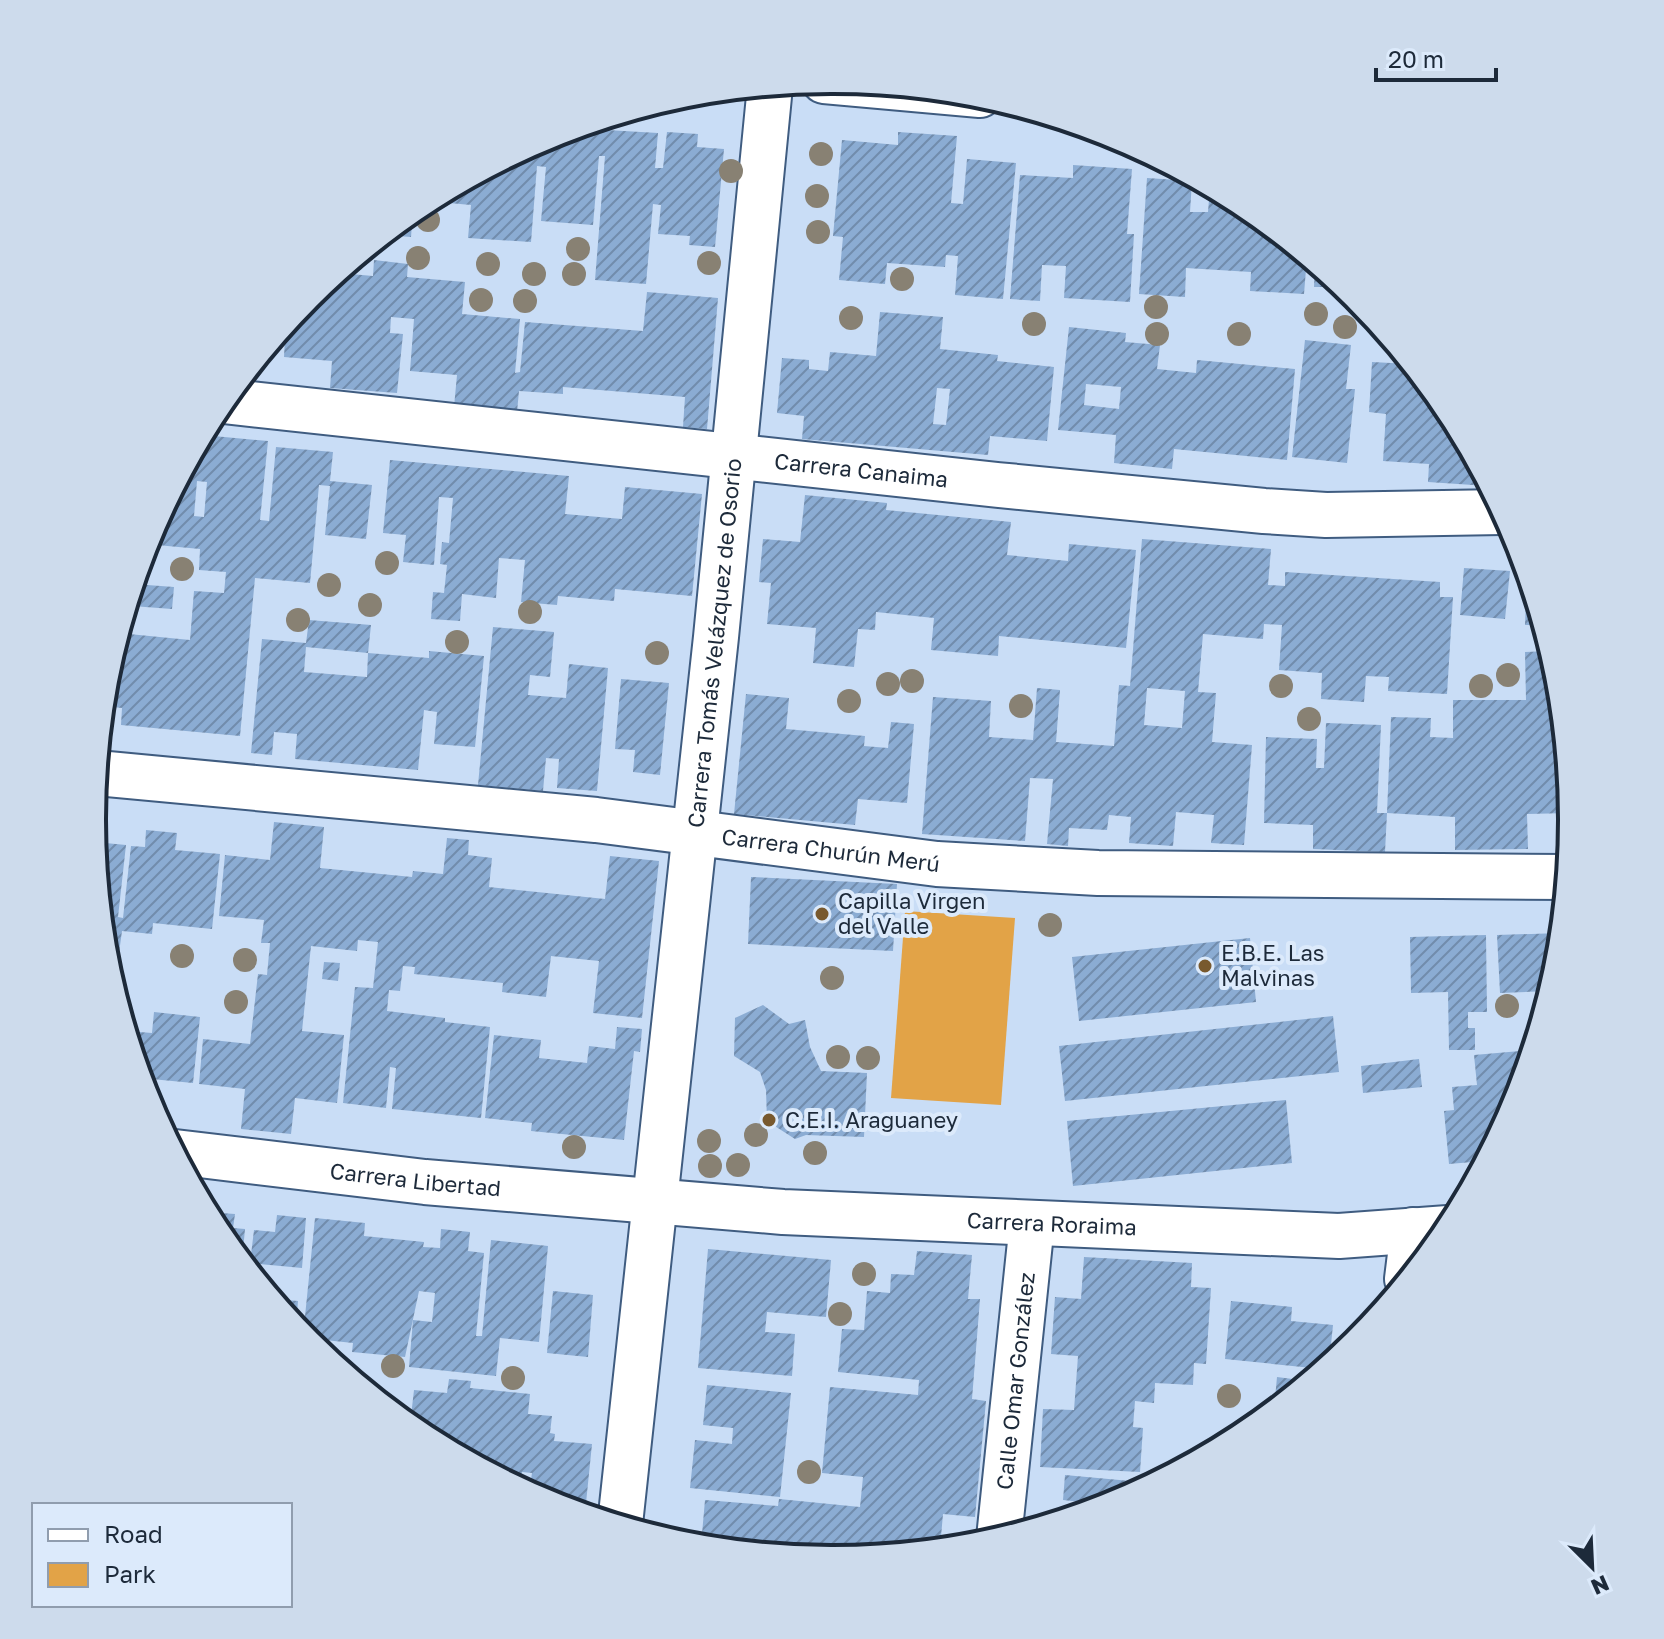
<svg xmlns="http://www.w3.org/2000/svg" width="1664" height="1639" viewBox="0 0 1664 1639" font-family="'Golos Text',sans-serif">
	<defs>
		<pattern id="building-hatch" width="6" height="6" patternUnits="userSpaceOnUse" patternTransform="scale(2)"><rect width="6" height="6" fill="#8bacd3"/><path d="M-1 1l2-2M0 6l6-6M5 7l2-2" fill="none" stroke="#718cac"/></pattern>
	</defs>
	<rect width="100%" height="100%" fill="#c9ddf6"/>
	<path fill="#e2a347" d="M 905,911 L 1015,918 L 1001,1105 L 891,1098 Z"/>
	<path fill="url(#building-hatch)" fill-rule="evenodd" d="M 609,118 L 607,130 L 658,133 L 655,168 L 663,168 L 667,132 L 698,134 L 697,147 L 724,149 L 715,247 L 689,245 L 690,236 L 658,234 L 661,205 L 653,204 L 646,284 L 595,280 L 605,156 L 599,156 L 593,225 L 541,221 L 546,167 L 537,166 L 531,242 L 468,238 L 471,205 L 427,201 L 528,147 L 539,148 L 539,142 L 549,136 Z
		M 898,132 L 957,136 L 951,203 L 963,204 L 967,159 L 1016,163 L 1003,299 L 955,295 L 958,256 L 946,255 L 945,267 L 887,263 L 885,284 L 839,280 L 843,237 L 833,236 L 842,140 L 898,145 Z
		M 1073,165 L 1132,169 L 1127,234 L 1134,234 L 1130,302 L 1064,298 L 1066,266 L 1042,265 L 1040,301 L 1010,299 L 1020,175 L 1073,178 Z
		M 1147,178 L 1192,181 L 1190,212 L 1208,212 L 1210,187 L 1243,205 L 1307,257 L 1304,294 L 1250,291 L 1251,272 L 1186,268 L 1185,297 L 1139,294 Z
		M 413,211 L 411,237 L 385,235 Z
		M 374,260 L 408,264 L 407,277 L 465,282 L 462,314 L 520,319 L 515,373 L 520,372 L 525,322 L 643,331 L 647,292 L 718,298 L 707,429 L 683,427 L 685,397 L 563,387 L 563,394 L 519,391 L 517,412 L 454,407 L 457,375 L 410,371 L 414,319 L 391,317 L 390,333 L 403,334 L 397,393 L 330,388 L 332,361 L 284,357 L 285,337 L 279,336 L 279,333 L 309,296 L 325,284 L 339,285 L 340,273 L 373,276 Z
		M 1315,264 L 1344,287 L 1314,287 Z
		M 880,312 L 943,317 L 940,349 L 998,355 L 997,361 L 1054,367 L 1047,441 L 990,436 L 988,455 L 802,439 L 804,416 L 777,413 L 782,358 L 809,360 L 809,369 L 828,371 L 830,352 L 876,356 ZM 937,388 L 950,389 L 946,425 L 933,424 Z
		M 1069,327 L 1126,333 L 1125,342 L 1160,345 L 1157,369 L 1196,373 L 1197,360 L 1295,369 L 1287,460 L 1174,449 L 1172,469 L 1114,463 L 1116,435 L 1058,430 ZM 1086,384 L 1121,387 L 1119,409 L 1084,405 Z
		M 1305,340 L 1351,345 L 1346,389 L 1355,389 L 1347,463 L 1292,457 Z
		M 1372,362 L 1410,364 L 1447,409 L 1488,486 L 1428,482 L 1429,464 L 1383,461 L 1386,414 L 1369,412 Z
		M 203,435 L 268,441 L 260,520 L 269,521 L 276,447 L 333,452 L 330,481 L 372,485 L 366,539 L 325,535 L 330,486 L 319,485 L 310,583 L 255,578 L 240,736 L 121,725 L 122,708 L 104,706 L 107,675 L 134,584 L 174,587 L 172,609 L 132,606 L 129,634 L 190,640 L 194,591 L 224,593 L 226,572 L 199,570 L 200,549 L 146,544 ZM 197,481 L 207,482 L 204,517 L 194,516 Z
		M 390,460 L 569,476 L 565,514 L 622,519 L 625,487 L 702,494 L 692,596 L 615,589 L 614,601 L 558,596 L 557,605 L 521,602 L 525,560 L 499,558 L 496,598 L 462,594 L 460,621 L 431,619 L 433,592 L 444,593 L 447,565 L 440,564 L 442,542 L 449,543 L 453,498 L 439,497 L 434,565 L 403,562 L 406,535 L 383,533 Z
		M 805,495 L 887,503 L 886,510 L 1011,522 L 1007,555 L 1068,561 L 1069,544 L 1136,550 L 1126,648 L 999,636 L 998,656 L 931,650 L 934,618 L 876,612 L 875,630 L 858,629 L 854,667 L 813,663 L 816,628 L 767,624 L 771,583 L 759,582 L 763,539 L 800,542 Z
		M 1142,539 L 1271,549 L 1268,585 L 1285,586 L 1285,572 L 1440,582 L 1440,597 L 1453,597 L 1447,694 L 1388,691 L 1389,677 L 1366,676 L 1364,702 L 1321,699 L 1322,673 L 1279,670 L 1282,625 L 1264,624 L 1263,639 L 1203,634 L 1198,692 L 1216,693 L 1212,742 L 1252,745 L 1244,845 L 1211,843 L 1214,815 L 1176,812 L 1173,846 L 1129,843 L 1131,817 L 1109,815 L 1107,830 L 1069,828 L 1068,846 L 1047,844 L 1053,779 L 1030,778 L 1025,841 L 922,834 L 933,697 L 991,701 L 989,737 L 1033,740 L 1037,688 L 1060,690 L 1056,742 L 1114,746 L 1119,685 L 1130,686 ZM 1147,688 L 1185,691 L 1182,728 L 1144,725 Z
		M 1464,568 L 1510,571 L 1505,619 L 1460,615 Z
		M 1527,574 L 1542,624 L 1542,625 L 1525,625 Z
		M 309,620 L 371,625 L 368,653 L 429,658 L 429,651 L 484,656 L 475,747 L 434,744 L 437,712 L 424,710 L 418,770 L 295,759 L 297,734 L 274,732 L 272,755 L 251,753 L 262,639 L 306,643 ZM 306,647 L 368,653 L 367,677 L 304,672 Z
		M 493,627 L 554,632 L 550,677 L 530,675 L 528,695 L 566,698 L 569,664 L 608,668 L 597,791 L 557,788 L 559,759 L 546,758 L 543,791 L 478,785 Z
		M 1550,651 L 1553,698 L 1560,698 L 1571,813 L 1527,814 L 1528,849 L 1455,850 L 1455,817 L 1387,813 L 1391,717 L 1431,718 L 1430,737 L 1453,738 L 1453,700 L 1526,700 L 1525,652 Z
		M 621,679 L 669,683 L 660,775 L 633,772 L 635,750 L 615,749 Z
		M 746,694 L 789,698 L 786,729 L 865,736 L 864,746 L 888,748 L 891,722 L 914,724 L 907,803 L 858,799 L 855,825 L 734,814 Z
		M 1326,723 L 1381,725 L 1377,813 L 1387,813 L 1385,852 L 1313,849 L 1313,825 L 1264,823 L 1266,737 L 1317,739 L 1316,768 L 1324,768 Z
		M 274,822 L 324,827 L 320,868 L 412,877 L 413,871 L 443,874 L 447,838 L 469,840 L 468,855 L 492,858 L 489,887 L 605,899 L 610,856 L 659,861 L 642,1018 L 593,1013 L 599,961 L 551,956 L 546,997 L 502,992 L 503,983 L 414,974 L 415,967 L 403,966 L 400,991 L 389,990 L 387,1011 L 445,1018 L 445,1022 L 490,1027 L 481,1118 L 392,1109 L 396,1068 L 390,1067 L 386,1108 L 343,1103 L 355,987 L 373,988 L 378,942 L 358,940 L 357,951 L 311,946 L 302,1031 L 344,1035 L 337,1103 L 295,1098 L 291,1134 L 241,1129 L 245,1089 L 199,1084 L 203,1039 L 250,1044 L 258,974 L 267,975 L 270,943 L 261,943 L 264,920 L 219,916 L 225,855 L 270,860 Z
		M 146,830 L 177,833 L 175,850 L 220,854 L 212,929 L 153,923 L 152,934 L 122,931 L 119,953 L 105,952 L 95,842 L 126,845 L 118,917 L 123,918 L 131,846 L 145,847 Z
		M 751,877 L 897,884 L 893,951 L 748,944 Z
		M 1560,933 L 1557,964 L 1549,991 L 1500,993 L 1497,935 Z
		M 1486,935 L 1487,1012 L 1468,1012 L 1468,1028 L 1475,1028 L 1475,1050 L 1449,1050 L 1448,992 L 1411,993 L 1410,937 Z
		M 1250,938 L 1256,1002 L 1079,1021 L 1072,957 Z
		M 324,962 L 340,963 L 338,981 L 322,979 Z
		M 763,1005 L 789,1024 L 805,1020 L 810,1047 L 821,1071 L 867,1073 L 864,1137 L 806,1135 L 795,1139 L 767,1121 L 766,1090 L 760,1072 L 734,1056 L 735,1018 Z
		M 154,1012 L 200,1017 L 193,1083 L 141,1078 L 127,1031 L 152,1033 Z
		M 1333,1016 L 1339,1072 L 1065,1101 L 1059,1046 Z
		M 617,1027 L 642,1029 L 640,1052 L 634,1051 L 624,1140 L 531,1131 L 532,1123 L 485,1118 L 494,1035 L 541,1040 L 539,1058 L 587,1063 L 589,1046 L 615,1049 Z
		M 1531,1050 L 1515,1103 L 1484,1161 L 1449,1164 L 1444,1111 L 1454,1110 L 1452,1087 L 1477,1085 L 1474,1055 Z
		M 1419,1059 L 1422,1087 L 1363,1093 L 1361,1066 Z
		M 1286,1100 L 1292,1163 L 1073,1186 L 1067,1121 Z
		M 207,1212 L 235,1214 L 233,1228 L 245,1229 L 242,1261 L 217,1230 Z
		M 277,1215 L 306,1218 L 302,1268 L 250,1263 L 254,1230 L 275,1232 Z
		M 315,1218 L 365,1223 L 364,1236 L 424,1242 L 423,1247 L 440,1248 L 441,1229 L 470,1232 L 468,1251 L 484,1253 L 476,1336 L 482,1336 L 491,1240 L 548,1246 L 539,1342 L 500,1338 L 496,1376 L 409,1367 L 413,1320 L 432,1322 L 435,1293 L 419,1291 L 405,1357 L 352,1352 L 353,1343 L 306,1338 L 303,1336 Z
		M 708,1249 L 831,1260 L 826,1317 L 767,1312 L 765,1332 L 795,1334 L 792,1376 L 698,1368 Z
		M 917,1251 L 972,1255 L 968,1299 L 980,1299 L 972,1399 L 986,1401 L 975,1517 L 943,1514 L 940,1548 L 832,1559 L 679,1542 L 680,1532 L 702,1534 L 705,1500 L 778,1506 L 779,1499 L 860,1507 L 863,1477 L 822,1473 L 830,1387 L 918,1395 L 919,1380 L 838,1372 L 842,1329 L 864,1330 L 867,1291 L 890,1293 L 891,1274 L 914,1275 Z
		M 1084,1257 L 1192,1263 L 1191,1287 L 1211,1288 L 1206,1364 L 1194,1363 L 1193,1385 L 1155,1383 L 1154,1403 L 1135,1401 L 1133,1427 L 1143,1428 L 1140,1472 L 1040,1467 L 1043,1409 L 1074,1410 L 1078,1356 L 1051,1354 L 1055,1297 L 1081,1299 Z
		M 553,1291 L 593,1295 L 588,1357 L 547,1353 Z
		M 275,1299 L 298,1301 L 296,1326 L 275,1301 Z
		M 1231,1301 L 1292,1307 L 1291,1321 L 1333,1325 L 1329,1364 L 1322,1369 L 1225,1359 Z
		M 1277,1377 L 1308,1381 L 1274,1409 Z
		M 449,1379 L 471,1381 L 470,1388 L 530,1394 L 528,1414 L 552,1416 L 550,1433 L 555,1434 L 554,1441 L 592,1444 L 585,1513 L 549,1503 L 529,1492 L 532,1473 L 522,1472 L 521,1488 L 421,1434 L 410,1425 L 414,1390 L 447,1393 Z
		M 707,1385 L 791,1393 L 780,1497 L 690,1488 L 695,1440 L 732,1444 L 733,1428 L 703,1425 Z
		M 386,1405 L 404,1407 L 403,1419 Z
		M 1065,1475 L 1152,1483 L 1115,1503 L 1099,1508 L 1099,1504 L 1063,1500 Z"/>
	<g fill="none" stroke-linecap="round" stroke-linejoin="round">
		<defs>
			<g id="minor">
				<path d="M 824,81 L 980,95"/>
				<path id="s1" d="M 223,401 L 998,485 L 1264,511 L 1326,515 L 1502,512"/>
				<path id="s2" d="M 97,773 L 596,820 L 937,864 L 1098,873 L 1566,877"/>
				<path id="s3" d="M 175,1152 L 425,1182 L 783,1212 L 1339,1236 L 1448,1228"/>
				<path d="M 1407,1279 L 1413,1230"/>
				<path id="s4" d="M 620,1524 L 716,637 L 770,86"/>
				<path id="s5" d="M 999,1538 L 1032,1223"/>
			</g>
		</defs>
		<use href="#minor" stroke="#3f5c80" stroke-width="48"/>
		<use href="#minor" stroke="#fff" stroke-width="44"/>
	</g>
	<g fill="#888173">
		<circle cx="821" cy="154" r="12"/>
		<circle cx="731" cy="171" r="12"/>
		<circle cx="817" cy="196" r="12"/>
		<circle cx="428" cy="220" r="12"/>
		<circle cx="818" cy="232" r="12"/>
		<circle cx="578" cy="249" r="12"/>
		<circle cx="418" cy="258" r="12"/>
		<circle cx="709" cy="263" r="12"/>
		<circle cx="488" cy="264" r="12"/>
		<circle cx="534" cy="274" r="12"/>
		<circle cx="574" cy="274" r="12"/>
		<circle cx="902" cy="279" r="12"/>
		<circle cx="481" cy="300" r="12"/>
		<circle cx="525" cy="301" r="12"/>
		<circle cx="1156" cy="307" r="12"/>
		<circle cx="1316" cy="314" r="12"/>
		<circle cx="851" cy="318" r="12"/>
		<circle cx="1034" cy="324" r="12"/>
		<circle cx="1345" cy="327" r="12"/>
		<circle cx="1157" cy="334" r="12"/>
		<circle cx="1239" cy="334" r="12"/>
		<circle cx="387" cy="563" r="12"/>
		<circle cx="182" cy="569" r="12"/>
		<circle cx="329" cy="585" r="12"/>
		<circle cx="370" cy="605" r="12"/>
		<circle cx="530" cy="612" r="12"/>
		<circle cx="298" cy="620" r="12"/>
		<circle cx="457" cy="642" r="12"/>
		<circle cx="657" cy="653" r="12"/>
		<circle cx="1508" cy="675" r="12"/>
		<circle cx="912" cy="681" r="12"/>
		<circle cx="888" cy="684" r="12"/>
		<circle cx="1281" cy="686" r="12"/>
		<circle cx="1481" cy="686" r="12"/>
		<circle cx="849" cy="701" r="12"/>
		<circle cx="1021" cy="706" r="12"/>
		<circle cx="1309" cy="719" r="12"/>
		<circle cx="1050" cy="925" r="12"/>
		<circle cx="182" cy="956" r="12"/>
		<circle cx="245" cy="960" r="12"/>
		<circle cx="832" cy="978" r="12"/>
		<circle cx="236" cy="1002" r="12"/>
		<circle cx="1507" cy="1006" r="12"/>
		<circle cx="838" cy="1057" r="12"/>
		<circle cx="868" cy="1058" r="12"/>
		<circle cx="756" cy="1135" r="12"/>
		<circle cx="709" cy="1141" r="12"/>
		<circle cx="574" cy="1147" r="12"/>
		<circle cx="815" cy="1153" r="12"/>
		<circle cx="738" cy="1165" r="12"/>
		<circle cx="710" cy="1166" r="12"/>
		<circle cx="864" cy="1274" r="12"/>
		<circle cx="840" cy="1314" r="12"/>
		<circle cx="393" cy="1366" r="12"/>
		<circle cx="513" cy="1378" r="12"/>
		<circle cx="1229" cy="1396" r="12"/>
		<circle cx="809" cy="1472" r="12"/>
	</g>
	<g fill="#78592e" stroke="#dceafb" stroke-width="3">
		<circle cx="822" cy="914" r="8"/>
		<circle cx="1205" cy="966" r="8"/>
		<circle cx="769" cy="1120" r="8"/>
	</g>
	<g text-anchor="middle" stroke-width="8" stroke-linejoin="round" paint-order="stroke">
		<g font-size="22" fill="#1d2a3a" stroke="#dceafb">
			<text dy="8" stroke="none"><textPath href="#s1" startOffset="642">Carrera Canaima</textPath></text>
			<text dy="8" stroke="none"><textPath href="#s4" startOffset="886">Carrera Tomás Velázquez de Osorio</textPath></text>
			<text dy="8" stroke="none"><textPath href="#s2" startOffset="738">Carrera Churún Merú</textPath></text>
			<text dy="8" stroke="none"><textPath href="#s3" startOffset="242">Carrera Libertad</textPath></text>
			<text dy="8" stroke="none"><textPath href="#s3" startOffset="880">Carrera Roraima</textPath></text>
			<text dy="8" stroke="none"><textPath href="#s5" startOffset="158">Calle Omar González</textPath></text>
		</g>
		<g font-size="22" fill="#1d2a3a" stroke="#dceafb" text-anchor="start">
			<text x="838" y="909">Capilla Virgen<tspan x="838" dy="25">del Valle</tspan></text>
			<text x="1221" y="961">E.B.E. Las<tspan x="1221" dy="25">Malvinas</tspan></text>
			<text x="785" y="1128">C.E.I. Araguaney</text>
		</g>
	</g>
	<path d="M0 0H1664V1639H0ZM831 94H833A725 725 0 0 1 1558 819V820A725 725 0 0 1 833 1545H831A725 725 0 0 1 106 820V819A725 725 0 0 1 831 94Z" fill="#cddbec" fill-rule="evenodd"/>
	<path fill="none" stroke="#1d2a3a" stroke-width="4" d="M831 94H833A725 725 0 0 1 1558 819V820A725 725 0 0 1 833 1545H831A725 725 0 0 1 106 820V819A725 725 0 0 1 831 94Z"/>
	<rect x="32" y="1503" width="260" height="104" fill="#dceafb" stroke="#909dae" stroke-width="2"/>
	<rect x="48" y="1529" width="40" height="12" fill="#ffffff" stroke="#909dae" stroke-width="2"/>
	<text x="104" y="1543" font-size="24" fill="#1d2a3a">Road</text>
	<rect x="48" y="1563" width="40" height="24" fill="#e2a347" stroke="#909dae" stroke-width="2"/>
	<text x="104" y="1583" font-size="24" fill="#1d2a3a">Park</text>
	<g transform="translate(1592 1567) rotate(156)" stroke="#dceafb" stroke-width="6" paint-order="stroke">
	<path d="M0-6L14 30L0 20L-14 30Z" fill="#1d2a3a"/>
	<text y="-12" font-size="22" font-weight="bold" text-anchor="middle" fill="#1d2a3a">N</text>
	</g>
	<path d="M1376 68v12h120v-12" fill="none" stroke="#1d2a3a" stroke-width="4"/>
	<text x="1388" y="68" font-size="24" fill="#1d2a3a" stroke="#dceafb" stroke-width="6" paint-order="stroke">20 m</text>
</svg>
